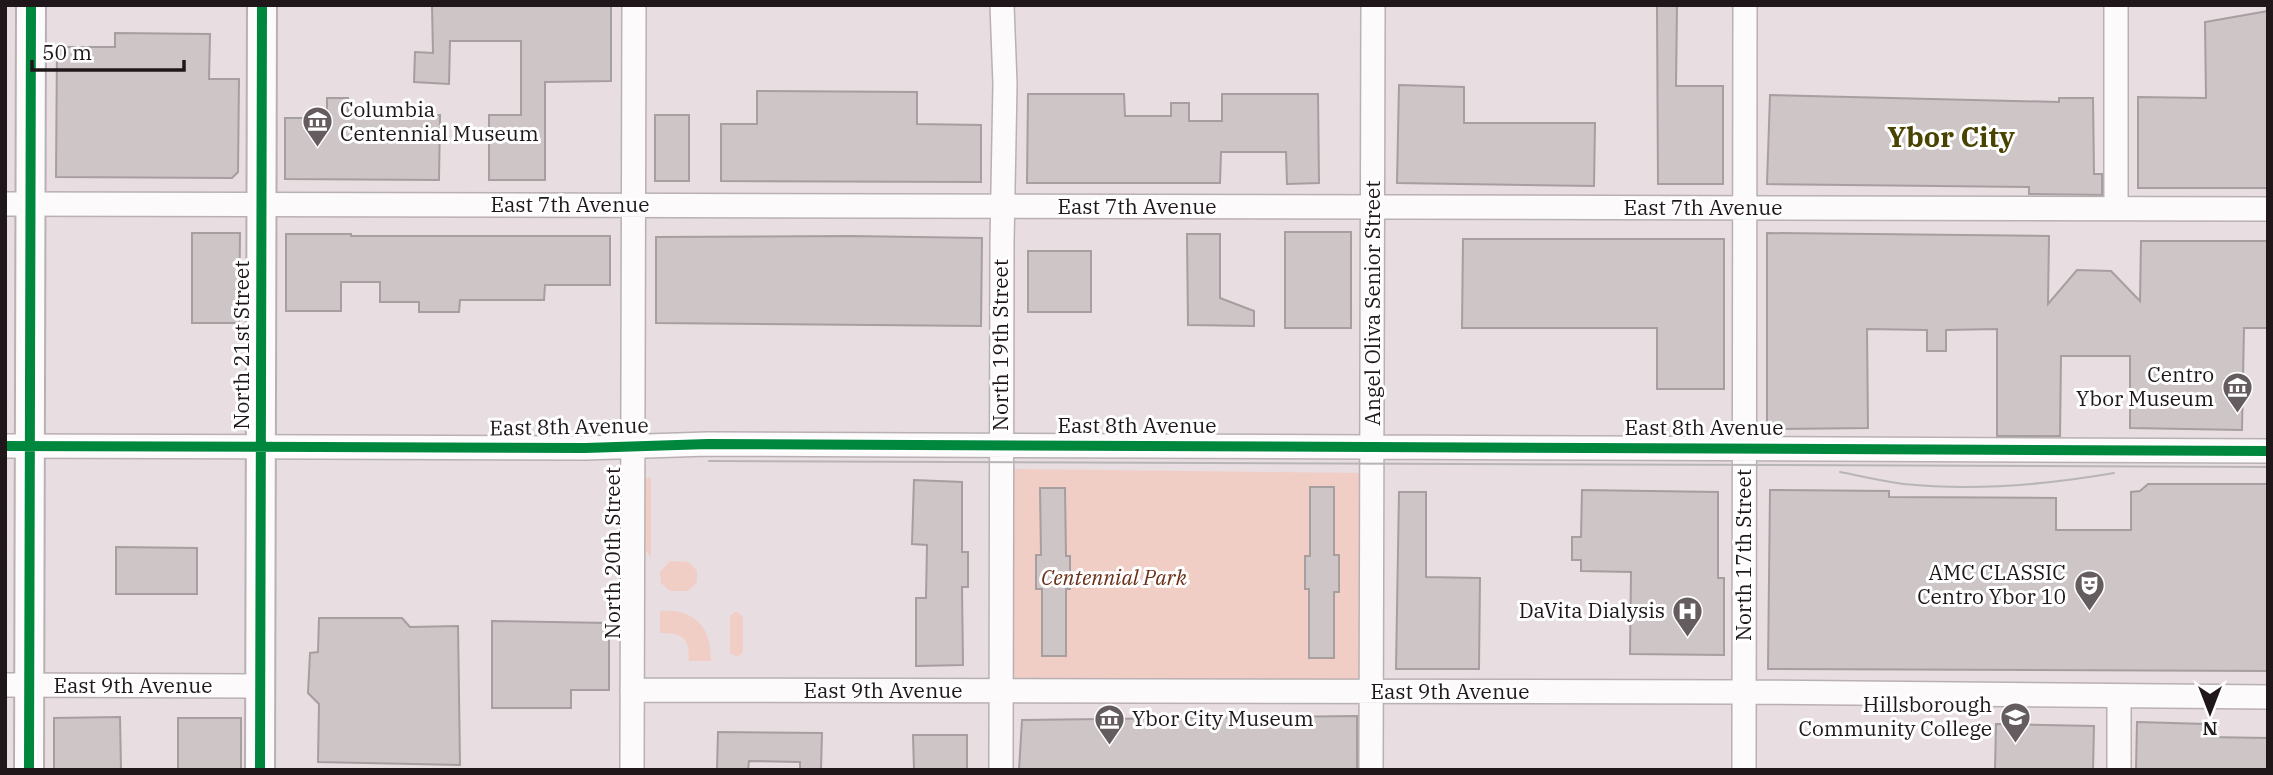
<svg xmlns="http://www.w3.org/2000/svg" width="2273" height="775" viewBox="0 0 2273 775" font-family="'IBM Plex Serif',serif">
	<rect width="100%" height="100%" fill="#e8dde0"/>
	<path fill="#f1cec5" d="M 1007,469 L 1366,473 L 1367,685 L 1004,686 Z
		M 651,477 L 651,557 L 644,549 L 644,480 Z
		M 670,561 L 689,562 L 697,571 L 697,582 L 688,591 L 670,591 L 661,583 L 660,572 Z
		M 660,611 C 695,609 711,626 711,661 L 689,661 C 689,637 683,633 660,633 Z
		M 735,612 L 738,612 L 743,617 L 743,652 L 738,657 L 730,653 L 730,616 Z"/>
	<path fill="#cec5c6" stroke="#a69e9f" stroke-width="2" d="M 432,5 L 611,5 L 611,81 L 545,82 L 545,180 L 489,180 L 489,115 L 521,115 L 521,41 L 450,41 L 449,84 L 414,82 L 415,52 L 433,53 Z
		M 1657,5 L 1677,5 L 1676,86 L 1723,86 L 1723,184 L 1658,184 Z
		M 2268,11 L 2268,188 L 2138,188 L 2138,97 L 2206,98 L 2205,22 Z
		M 115,33 L 210,34 L 209,79 L 239,79 L 238,172 L 232,178 L 56,177 L 57,47 L 115,47 Z
		M 1399,85 L 1464,87 L 1464,123 L 1595,123 L 1594,186 L 1397,183 Z
		M 757,91 L 917,92 L 917,124 L 981,125 L 981,182 L 721,181 L 721,124 L 757,124 Z
		M 1028,94 L 1124,94 L 1125,116 L 1171,116 L 1171,103 L 1189,103 L 1189,121 L 1222,121 L 1222,94 L 1318,94 L 1319,183 L 1287,184 L 1286,152 L 1221,152 L 1220,183 L 1027,183 Z
		M 1770,95 L 2059,102 L 2059,98 L 2093,98 L 2094,174 L 2102,174 L 2102,195 L 2029,194 L 2029,187 L 1767,184 Z
		M 327,98 L 348,98 L 348,115 L 440,115 L 439,180 L 285,179 L 285,118 L 327,118 Z
		M 655,115 L 689,115 L 689,181 L 655,181 Z
		M 1285,232 L 1351,232 L 1351,328 L 1285,328 Z
		M 192,233 L 240,233 L 239,323 L 192,323 Z
		M 1767,233 L 2049,236 L 2048,304 L 2077,270 L 2111,271 L 2140,301 L 2141,241 L 2268,241 L 2268,328 L 2244,328 L 2242,430 L 2130,428 L 2130,356 L 2061,356 L 2060,436 L 1997,436 L 1997,329 L 1946,330 L 1946,351 L 1927,351 L 1927,330 L 1867,329 L 1868,428 L 1767,429 Z
		M 286,234 L 351,234 L 351,236 L 610,236 L 610,285 L 545,285 L 544,300 L 460,300 L 459,312 L 419,312 L 419,302 L 380,302 L 380,282 L 341,282 L 341,311 L 286,311 Z
		M 1187,234 L 1220,234 L 1220,298 L 1254,311 L 1254,326 L 1188,325 Z
		M 850,236 L 982,238 L 981,326 L 656,323 L 656,237 Z
		M 1463,239 L 1724,239 L 1724,389 L 1657,389 L 1657,328 L 1462,328 Z
		M 1028,251 L 1091,251 L 1091,312 L 1028,312 Z
		M 914,480 L 962,482 L 962,552 L 968,552 L 968,587 L 962,587 L 963,665 L 916,666 L 916,598 L 926,598 L 927,545 L 912,544 Z
		M 2148,484 L 2268,484 L 2268,671 L 1768,669 L 1770,490 L 1889,491 L 1889,497 L 2056,498 L 2056,530 L 2131,530 L 2131,492 L 2140,491 Z
		M 1310,487 L 1334,487 L 1334,555 L 1339,555 L 1339,592 L 1334,592 L 1334,658 L 1309,658 L 1309,589 L 1305,589 L 1305,556 L 1310,556 Z
		M 1040,488 L 1065,488 L 1066,556 L 1070,556 L 1070,589 L 1066,589 L 1066,656 L 1042,656 L 1042,589 L 1036,589 L 1036,555 L 1041,555 Z
		M 1582,490 L 1718,492 L 1718,578 L 1724,578 L 1724,655 L 1630,654 L 1631,572 L 1581,571 L 1581,560 L 1572,560 L 1572,537 L 1581,537 Z
		M 1399,492 L 1426,492 L 1426,577 L 1480,578 L 1479,669 L 1396,669 Z
		M 116,547 L 197,548 L 197,594 L 116,594 Z
		M 319,618 L 402,618 L 410,627 L 458,626 L 460,765 L 318,762 L 319,704 L 308,693 L 310,653 L 318,652 Z
		M 492,621 L 609,623 L 609,690 L 571,690 L 571,708 L 492,708 Z
		M 1357,716 L 1357,770 L 1019,770 L 1022,720 Z
		M 120,717 L 121,770 L 54,770 L 54,718 Z
		M 178,718 L 241,718 L 241,770 L 178,770 Z
		M 2137,722 L 2206,724 L 2206,737 L 2268,738 L 2268,770 L 2136,770 Z
		M 1996,724 L 2094,726 L 2093,770 L 1995,770 Z
		M 718,732 L 822,733 L 821,770 L 800,770 L 800,762 L 749,761 L 748,770 L 717,770 Z
		M 913,735 L 967,735 L 967,770 L 914,770 Z"/>
	<g fill="none" stroke-linecap="round" stroke-linejoin="round">
		<defs>
			<path id="minor" d="M 5,204 L 2268,209
				M 2116,208 L 2116,5
				M 5,446 L 585,448 L 708,444 L 2268,451
				M 5,685 L 260,686
				M 632,690 L 1744,692 L 2268,697
				M 632,770 L 634,5
				M 1001,770 L 1002,242 L 1005,84 L 1002,5
				M 1371,770 L 1373,5
				M 1744,770 L 1745,5
				M 2119,770 L 2119,697"/>
			<path id="major" d="M 29,770 L 31,5
				M 260,770 L 262,5"/>
		</defs>
		<use href="#minor" stroke="#b9b0b3" stroke-width="26"/>
		<use href="#major" stroke="#b9b0b3" stroke-width="32"/>
		<use href="#minor" stroke="#fcfafa" stroke-width="23"/>
		<use href="#major" stroke="#fcfafa" stroke-width="28"/>
		<path stroke="#b8b5b6" stroke-width="2" d="M 709,461 L 2268,467
			M 1840,472 C 1861,476 1882,481 1904,484 C 1974,491 2045,485 2114,473"/>
		<defs>
			<path id="cycleway" d="M 5,446 L 585,448 L 708,444 L 2268,451
				M 29,770 L 31,5
				M 260,770 L 262,5"/>
		</defs>
		<use href="#cycleway" stroke="#fff" stroke-width="15"/>
		<use href="#cycleway" stroke="#00873e" stroke-width="10"/>
	</g>
	<defs>
		<symbol id="museum-pin" viewBox="-11 -11 22 30"><path d="M0 17L-7.5 6A9.5 9.5 0 1 1 7.5 6Z" fill="#655c5f" stroke="#fff"/><path d="M0-6L6-3V-2H-6V-3ZM-5-1h2V3h-2ZM-1-1h2V3h-2ZM3-1h2V3H3ZM-6 4H6V6H-6Z" fill="#fff"/></symbol>
		<symbol id="theatre-pin" viewBox="-11 -11 22 30"><path d="M0 17L-7.5 6A9.5 9.5 0 1 1 7.5 6Z" fill="#655c5f" stroke="#fff"/><path d="M-5-5.5Q0-4 5-5.5V0Q5 5 0 6Q-5 5-5 0ZM-3.3-2.5H-1v1.5H-3.3ZM1-2.5H3.3v1.5H1ZM-2.8 1Q0 5.5 2.8 1Z" fill="#fff"/></symbol>
		<symbol id="hospital-pin" viewBox="-11 -11 22 30"><path d="M0 17L-7.5 6A9.5 9.5 0 1 1 7.5 6Z" fill="#655c5f" stroke="#fff"/><path d="M-5-5h3v3.5h4V-5h3V5h-3V1.5h-4V5h-3Z" fill="#fff"/></symbol>
		<symbol id="university-pin" viewBox="-11 -11 22 30"><path d="M0 17L-7.5 6A9.5 9.5 0 1 1 7.5 6Z" fill="#655c5f" stroke="#fff"/><path d="M0-5L7-2L0 1L-7-2ZM-4 1L0 2.5L4 1V4Q0 6-4 4Z" fill="#fff"/></symbol>
	</defs>
	<g fill-rule="evenodd">
		<use href="#museum-pin" x="300" y="104" width="35" height="47"/>
		<use href="#museum-pin" x="2220" y="370" width="35" height="47"/>
		<use href="#theatre-pin" x="2072" y="568" width="35" height="47"/>
		<use href="#hospital-pin" x="1670" y="594" width="35" height="47"/>
		<use href="#university-pin" x="1998" y="700" width="35" height="47"/>
		<use href="#museum-pin" x="1092" y="702" width="35" height="47"/>
	</g>
	<g text-anchor="middle" stroke-width="6" stroke-linejoin="round" paint-order="stroke">
		<g font-size="21" fill="#1f1719" stroke="#fff" text-anchor="end">
			<text x="340" y="117" text-anchor="start">Columbia<tspan x="340" dy="24">Centennial Museum</tspan></text>
			<text x="2214" y="382">Centro<tspan x="2214" dy="24">Ybor Museum</tspan></text>
			<text x="2066" y="580">AMC CLASSIC<tspan x="2066" dy="24">Centro Ybor 10</tspan></text>
			<text x="1665" y="618">DaVita Dialysis</text>
			<text x="1992" y="712">Hillsborough<tspan x="1992" dy="24">Community College</tspan></text>
			<text x="1132" y="726" text-anchor="start">Ybor City Museum</text>
		</g>
		<g font-size="21" fill="#1f1719" stroke="#fff">
			<text x="570" y="212">East 7th Avenue</text>
			<text x="1137" y="214">East 7th Avenue</text>
			<text x="1703" y="215">East 7th Avenue</text>
			<text transform="translate(1373 303) rotate(-90)" y="7">Angel Oliva Senior Street</text>
			<text transform="translate(242 345) rotate(-90)" y="7">North 21st Street</text>
			<text transform="translate(1001 345) rotate(-90)" y="7">North 19th Street</text>
			<text x="1137" y="433">East 8th Avenue</text>
			<text transform="translate(569 427) rotate(-1)" y="7">East 8th Avenue</text>
			<text x="1704" y="435">East 8th Avenue</text>
			<text transform="translate(613 553) rotate(-90)" y="7">North 20th Street</text>
			<text transform="translate(1744 555) rotate(-90)" y="7">North 17th Street</text>
			<text x="133" y="693">East 9th Avenue</text>
			<text x="883" y="698">East 9th Avenue</text>
			<text x="1450" y="699">East 9th Avenue</text>
		</g>
		<g font-size="21" font-style="italic" fill="#6b2f17" stroke="#fff">
			<text x="1114" y="585">Centennial Park</text>
		</g>
		<g font-size="28" font-weight="bold" fill="#494300" stroke="#fff">
			<text x="1951" y="147">Ybor City</text>
		</g>
	</g>
	<rect width="2273" height="775" fill="none" stroke="#1f1719" stroke-width="14"/>
	<g transform="translate(2210 712) rotate(180)" stroke="#ffffff" stroke-width="5" paint-order="stroke">
	<path d="M0-5L12 26L0 18L-12 26Z" fill="#1f1719"/>
	<text y="-10" font-size="19" font-weight="bold" text-anchor="middle" fill="#1f1719">N</text>
	</g>
	<path d="M32 60v10h152v-10" fill="none" stroke="#1f1719" stroke-width="3.5"/>
	<text x="42" y="60" font-size="21" fill="#1f1719" stroke="#ffffff" stroke-width="5" paint-order="stroke">50 m</text>
</svg>
